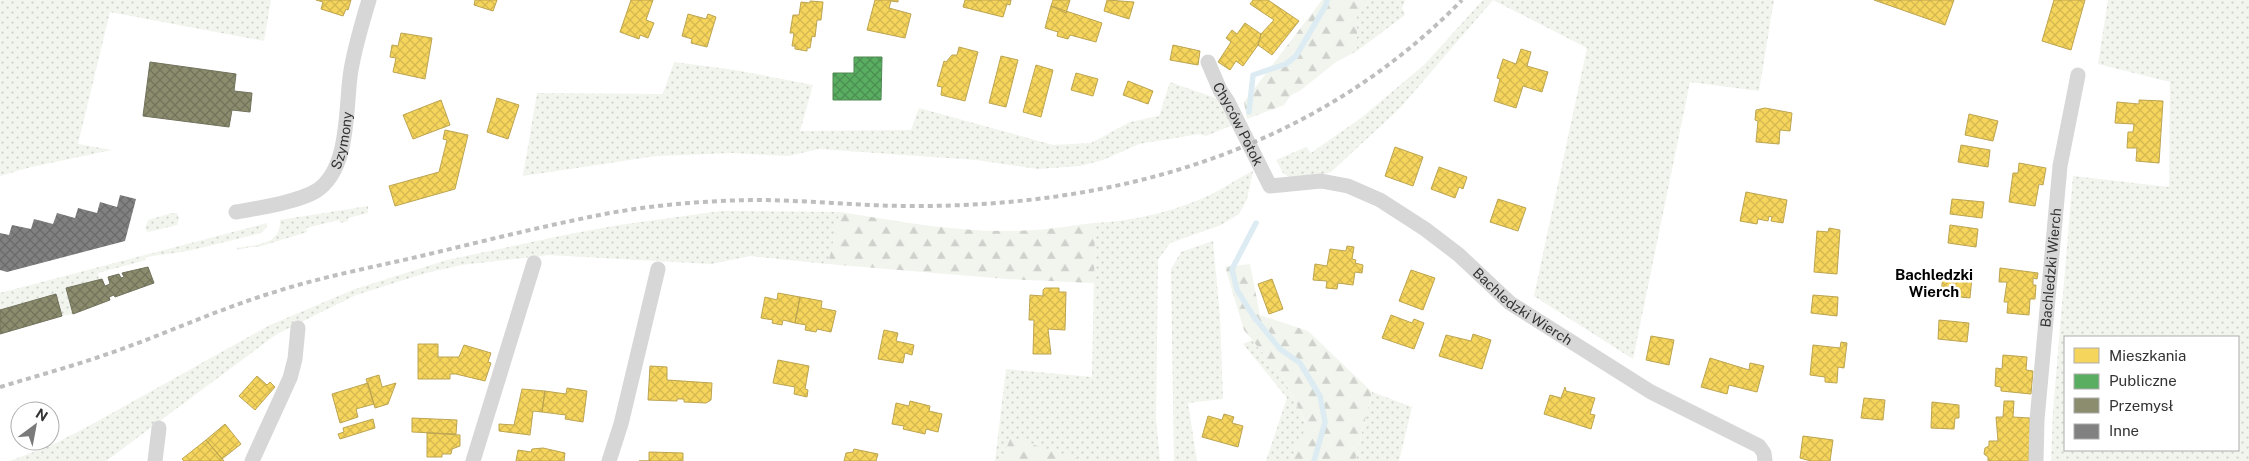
<svg xmlns="http://www.w3.org/2000/svg" width="2249" height="461" viewBox="0 0 2249 461" font-family="'Public Sans',sans-serif">
	<defs>
		<pattern id="grass-dots" width="8" height="8" patternUnits="userSpaceOnUse" patternTransform="scale(1.25)"><rect width="8" height="8" fill="#f1f5ed"/><path d="M2 2h.1M6 6h.1" fill="none" stroke="#cfd2cc" stroke-width="1.8" stroke-linecap="round"/></pattern>
		<pattern id="forest-firs" width="22" height="20" patternUnits="userSpaceOnUse" patternTransform="scale(1.25)"><rect width="22" height="20" fill="#f1f5ed"/><path d="M5 1l3.5 6h-7zM16 11l3.5 6h-7z" fill="#cfd2cc"/></pattern>
		<pattern id="homes-cross-hatch" width="8" height="8" patternUnits="userSpaceOnUse" patternTransform="scale(1.25)"><rect width="8" height="8" fill="#f6d55c"/><path d="M0 0l8 8M0 8l8-8" fill="none" stroke="#d3b750"/></pattern>
		<pattern id="public-cross-hatch" width="8" height="8" patternUnits="userSpaceOnUse" patternTransform="scale(1.25)"><rect width="8" height="8" fill="#5aae61"/><path d="M0 0l8 8M0 8l8-8" fill="none" stroke="#4b8e51"/></pattern>
		<pattern id="industry-cross-hatch" width="8" height="8" patternUnits="userSpaceOnUse" patternTransform="scale(1.25)"><rect width="8" height="8" fill="#8c8c6e"/><path d="M0 0l8 8M0 8l8-8" fill="none" stroke="#73735b"/></pattern>
		<pattern id="building-cross-hatch" width="8" height="8" patternUnits="userSpaceOnUse" patternTransform="scale(1.25)"><rect width="8" height="8" fill="#818181"/><path d="M0 0l8 8M0 8l8-8" fill="none" stroke="#6a6a6a"/></pattern>
	</defs>
	<rect width="100%" height="100%" fill="#fff"/>
	<path fill="url(#grass-dots)" fill-rule="evenodd" d="M 0,0 L 271,0 L 264,41 L 110,12 L 78,144 L 112,150 L 31,167 L 0,176 Z
		M 1371,0 L 1405,0 L 1402,8 L 1405,15 L 1357,51 L 1357,13 Z
		M 1483,0 L 1774,0 L 1759,91 L 1690,82 L 1633,359 L 1534,296 L 1587,48 L 1493,0 L 1400,108 L 1331,172 L 1304,180 L 1292,179 L 1283,173 L 1276,160 L 1306,147 L 1311,153 L 1361,118 L 1424,65 Z
		M 2108,0 L 2249,0 L 2249,461 L 2051,461 L 2053,411 L 2073,176 L 2169,187 L 2170,82 L 2098,64 ZM 2065,337 L 2238,337 L 2238,450 L 2065,450 Z
		M 674,62 L 735,70 L 813,85 L 800,131 L 911,130 L 919,108 L 1053,145 L 1091,143 L 1130,122 L 1159,116 L 1170,82 L 1224,101 L 1235,124 L 1206,136 L 1199,134 L 1139,144 L 1103,160 L 1080,166 L 1038,169 L 976,160 L 819,149 L 788,156 L 733,153 L 656,156 L 523,176 L 537,93 L 663,94 Z
		M 1253,171 L 1247,199 L 1239,214 L 1221,225 L 1170,243 L 1158,260 L 1156,419 L 1160,461 L 995,461 L 1006,369 L 1092,377 L 1095,223 C 1132,221 1167,213 1201,199 C 1219,192 1236,179 1253,171 Z
		M 368,206 L 368,213 L 348,218 L 348,221 L 340,223 L 339,220 L 306,228 L 307,232 L 258,247 L 249,247 L 238,250 L 237,248 C 256,244 281,246 280,220 Z
		M 721,211 L 840,212 L 828,264 L 750,256 L 711,264 L 549,255 L 461,265 L 426,273 L 356,295 L 277,334 L 106,461 L 10,461 L 54,444 L 89,426 L 270,325 L 355,289 L 447,260 L 570,234 L 619,225 Z
		M 172,213 L 177,213 L 179,219 L 177,225 L 148,232 L 145,229 L 148,220 Z
		M 267,223 L 267,227 L 261,233 L 188,251 L 146,257 L 146,260 L 98,273 L 99,279 L 66,288 L 73,314 L 62,316 L 56,294 L 0,310 L 0,293 Z
		M 1213,241 L 1220,317 L 1223,399 L 1188,403 L 1197,461 L 1174,461 L 1171,269 L 1181,252 Z
		M 1252,340 L 1282,376 L 1307,426 L 1290,461 L 1266,461 L 1287,398 L 1243,344 Z
		M 1372,392 L 1412,407 L 1399,461 L 1355,461 Z"/>
	<path fill="url(#forest-firs)" d="M 1322,0 L 1371,0 L 1357,13 L 1357,51 L 1336,62 L 1301,90 L 1291,95 L 1284,105 L 1247,119 L 1244,102 Z
		M 840,212 C 903,222 970,235 1034,230 C 1055,229 1075,225 1095,223 L 1094,283 L 1007,279 L 828,264 Z
		M 1250,264 L 1260,315 L 1308,331 L 1372,392 L 1355,461 L 1290,461 L 1307,425 L 1282,376 L 1244,330 L 1225,267 Z
		M 1011,437 L 1082,461 L 1001,461 Z"/>
	<path fill="url(#homes-cross-hatch)" stroke="#bca450" d="M 316,0 L 351,0 L 348,10 L 346,9 L 343,16 L 321,9 L 323,2 Z
		M 475,0 L 497,0 L 493,11 L 474,5 Z
		M 631,0 L 653,0 L 646,20 L 654,23 L 648,38 L 640,35 L 639,39 L 620,32 Z
		M 875,0 L 898,0 L 898,2 L 891,1 L 889,8 L 911,14 L 905,38 L 867,30 Z
		M 965,0 L 1011,0 L 1010,5 L 1007,4 L 1003,17 L 963,7 Z
		M 1053,0 L 1070,0 L 1066,13 L 1051,6 Z
		M 1107,0 L 1134,2 L 1129,19 L 1104,11 Z
		M 1253,0 L 1268,0 L 1299,21 L 1272,55 L 1258,45 L 1261,34 L 1274,20 L 1250,4 Z
		M 1874,0 L 1954,0 L 1945,25 Z
		M 2054,0 L 2085,0 L 2071,50 L 2042,41 Z
		M 810,1 L 823,2 L 821,20 L 817,20 L 815,37 L 812,36 L 810,48 L 807,48 L 807,51 L 795,49 L 795,46 L 792,46 L 794,33 L 790,33 L 793,15 L 799,15 L 801,2 L 810,3 Z
		M 1051,6 L 1102,23 L 1096,42 L 1070,35 L 1068,39 L 1057,36 L 1058,32 L 1045,28 Z
		M 688,14 L 706,19 L 708,14 L 716,17 L 707,47 L 691,43 L 692,39 L 682,36 Z
		M 1245,23 L 1261,34 L 1258,45 L 1243,66 L 1236,61 L 1230,70 L 1218,62 L 1231,42 L 1226,38 L 1232,30 L 1237,34 Z
		M 401,33 L 432,38 L 425,79 L 393,72 L 396,58 L 390,57 L 392,45 L 398,46 Z
		M 1173,45 L 1200,51 L 1198,65 L 1170,60 Z
		M 959,47 L 978,52 L 965,101 L 941,95 L 942,87 L 937,86 L 944,61 L 946,62 L 952,55 L 957,55 Z
		M 1521,49 L 1531,52 L 1527,66 L 1548,72 L 1542,92 L 1523,86 L 1516,108 L 1494,101 L 1500,79 L 1497,78 L 1503,59 L 1516,64 Z
		M 1001,56 L 1018,60 L 1006,107 L 989,103 Z
		M 1036,65 L 1053,70 L 1041,117 L 1023,112 Z
		M 1076,73 L 1098,79 L 1093,96 L 1071,90 Z
		M 1128,81 L 1153,91 L 1148,104 L 1123,95 Z
		M 497,98 L 519,105 L 508,139 L 487,132 Z
		M 441,100 L 450,125 L 413,139 L 403,115 Z
		M 2139,100 L 2163,101 L 2159,163 L 2136,161 L 2137,148 L 2127,148 L 2128,132 L 2133,132 L 2134,124 L 2115,123 L 2117,102 L 2139,104 Z
		M 1765,108 L 1792,113 L 1790,131 L 1780,130 L 1779,144 L 1756,142 L 1758,121 L 1755,120 L 1756,110 Z
		M 1969,114 L 1998,121 L 1993,141 L 1965,135 Z
		M 445,130 L 468,135 L 455,189 L 395,206 L 389,186 L 439,172 L 447,140 L 443,139 Z
		M 1961,145 L 1990,150 L 1988,167 L 1958,162 Z
		M 1395,147 L 1423,157 L 1413,186 L 1385,176 Z
		M 2019,163 L 2046,168 L 2043,185 L 2039,184 L 2035,206 L 2009,202 L 2013,173 L 2018,173 Z
		M 1439,167 L 1467,177 L 1463,189 L 1459,187 L 1455,198 L 1431,189 Z
		M 1746,192 L 1787,200 L 1783,223 L 1771,221 L 1772,217 L 1769,216 L 1768,221 L 1758,219 L 1757,224 L 1740,221 Z
		M 1498,199 L 1526,208 L 1518,231 L 1490,222 Z
		M 1952,199 L 1984,202 L 1982,218 L 1950,214 Z
		M 1950,225 L 1978,229 L 1976,247 L 1948,243 Z
		M 1829,228 L 1840,230 L 1837,274 L 1814,272 L 1817,231 L 1828,232 Z
		M 1347,246 L 1354,247 L 1352,259 L 1356,260 L 1355,263 L 1363,265 L 1362,273 L 1355,272 L 1353,285 L 1338,283 L 1337,289 L 1326,288 L 1327,281 L 1313,280 L 1315,264 L 1327,266 L 1330,249 L 1346,251 Z
		M 2000,268 L 2038,273 L 2037,279 L 2033,278 L 2033,285 L 2036,285 L 2035,299 L 2030,299 L 2029,315 L 2007,313 L 2008,302 L 2004,302 L 2007,282 L 1999,282 Z
		M 1411,270 L 1435,278 L 1423,310 L 1399,301 Z
		M 1943,274 L 1972,277 L 1970,298 L 1941,295 Z
		M 1272,279 L 1283,309 L 1269,314 L 1258,284 Z
		M 1045,288 L 1059,288 L 1059,292 L 1066,292 L 1065,330 L 1048,329 L 1051,354 L 1033,354 L 1034,320 L 1029,320 L 1030,295 L 1043,296 L 1043,290 Z
		M 778,293 L 800,297 L 795,323 L 783,320 L 782,325 L 772,323 L 773,320 L 761,318 L 765,297 L 777,300 Z
		M 1813,295 L 1838,297 L 1837,316 L 1811,313 Z
		M 800,297 L 822,301 L 821,308 L 836,311 L 831,332 L 817,329 L 816,332 L 805,330 L 806,325 L 795,323 Z
		M 1391,315 L 1412,323 L 1414,319 L 1424,323 L 1414,349 L 1382,338 Z
		M 1939,320 L 1969,323 L 1967,342 L 1938,339 Z
		M 884,330 L 898,333 L 896,341 L 914,345 L 912,355 L 905,353 L 903,363 L 878,359 Z
		M 1473,334 L 1491,340 L 1482,369 L 1439,356 L 1446,335 L 1471,341 Z
		M 1651,336 L 1674,340 L 1669,365 L 1646,360 Z
		M 1841,342 L 1847,343 L 1844,368 L 1838,367 L 1837,383 L 1825,382 L 1825,377 L 1810,375 L 1813,345 L 1840,348 Z
		M 418,344 L 438,344 L 438,357 L 459,357 L 464,345 L 491,353 L 488,362 L 491,363 L 485,381 L 456,374 L 450,374 L 450,379 L 418,379 Z
		M 2003,355 L 2027,357 L 2026,370 L 2033,371 L 2031,394 L 2001,391 L 2001,387 L 1995,386 L 1996,368 L 2002,369 Z
		M 1710,358 L 1749,370 L 1750,363 L 1764,366 L 1757,392 L 1729,385 L 1727,394 L 1701,387 Z
		M 778,360 L 809,366 L 805,389 L 808,390 L 807,397 L 794,394 L 795,387 L 773,383 Z
		M 650,366 L 667,367 L 667,380 L 712,383 L 711,400 L 706,403 L 684,402 L 684,399 L 677,399 L 677,401 L 648,400 Z
		M 379,375 L 382,387 L 396,383 L 388,404 L 375,408 L 366,379 Z
		M 257,376 L 267,385 L 270,382 L 275,387 L 255,410 L 239,396 Z
		M 368,383 L 374,404 L 356,409 L 358,417 L 340,423 L 332,394 Z
		M 1565,387 L 1566,391 L 1595,398 L 1590,414 L 1595,415 L 1591,429 L 1544,414 L 1550,395 L 1561,398 Z
		M 567,388 L 587,391 L 583,422 L 565,419 L 566,415 L 542,412 L 545,391 L 566,394 Z
		M 522,389 L 545,391 L 542,412 L 533,411 L 530,435 L 499,431 L 499,424 L 514,425 Z
		M 1864,398 L 1885,400 L 1883,420 L 1861,418 Z
		M 910,401 L 930,406 L 929,411 L 942,414 L 938,432 L 926,429 L 925,434 L 903,429 L 904,426 L 892,424 L 896,403 L 909,406 Z
		M 2004,401 L 2014,401 L 2013,417 L 2030,418 L 2029,461 L 1988,461 L 1988,457 L 1984,454 L 1985,448 L 1989,446 L 1989,441 L 1998,441 L 1996,417 L 2003,417 Z
		M 1932,402 L 1959,405 L 1959,418 L 1955,418 L 1954,429 L 1931,428 Z
		M 1224,414 L 1234,417 L 1232,423 L 1243,426 L 1238,447 L 1202,437 L 1208,416 L 1222,420 Z
		M 412,418 L 457,420 L 456,434 L 412,432 Z
		M 373,419 L 375,428 L 340,439 L 338,434 L 344,432 L 343,428 Z
		M 225,424 L 241,444 L 222,459 L 206,440 Z
		M 427,433 L 460,435 L 460,446 L 452,449 L 451,454 L 442,454 L 442,457 L 427,457 Z
		M 1803,436 L 1833,440 L 1830,461 L 1811,461 L 1800,458 Z
		M 206,440 L 224,461 L 184,461 L 182,459 Z
		M 543,448 L 565,453 L 564,461 L 516,461 L 518,450 L 531,452 L 532,449 Z
		M 854,449 L 878,454 L 876,461 L 844,461 L 846,453 L 853,452 Z
		M 649,452 L 683,453 L 683,461 L 639,461 L 649,461 Z"/>
	<path fill="url(#public-cross-hatch)" stroke="#4e8953" d="M 854,57 L 882,57 L 881,100 L 833,100 L 833,73 L 854,73 Z"/>
	<path fill="url(#industry-cross-hatch)" stroke="#71715c" d="M 150,62 L 236,74 L 234,91 L 252,93 L 250,112 L 232,110 L 229,127 L 143,116 Z
		M 148,267 L 154,283 L 115,297 L 114,295 L 109,297 L 110,300 L 73,314 L 66,288 L 102,279 L 105,286 L 110,284 L 108,277 L 119,274 L 121,278 L 124,277 L 122,273 Z
		M 56,294 L 62,316 L 0,334 L 0,310 Z"/>
	<g fill="none" stroke-linecap="round" stroke-linejoin="round">
		<path stroke="#ddebf3" stroke-width="5.5" d="M 1249,112 L 1253,75 L 1286,64 L 1296,56 L 1326,5 L 1327,0
			M 1256,223 L 1232,269 L 1237,290 L 1254,317 L 1280,349 L 1300,363 L 1320,396 L 1325,422 L 1314,461"/>
	</g>
	<path fill="url(#building-cross-hatch)" d="M 120,195 L 136,199 L 125,241 L 7,272 L 0,270 L 0,233 L 9,235 L 12,225 L 31,229 L 34,219 L 53,224 L 57,213 L 75,218 L 78,208 L 97,213 L 100,202 L 117,207 Z"/>
	<g fill="none" stroke-linecap="round" stroke-linejoin="round">
		<g stroke="#d7d7d7" stroke-width="15">
			<path id="s1" d="M 1208,62 L 1220,90 L 1228,102 L 1270,186 L 1321,181 L 1348,186 L 1380,200 L 1425,229 L 1459,255 L 1510,303 L 1651,392 L 1759,446 L 1764,453 L 1765,461"/>
			<path id="s2" d="M 236,212 C 258,208 298,202 316,191 C 351,169 345,105 351,70 C 355,47 362,23 369,0"/>
			<path d="M 155,461 L 159,428"/>
			<path d="M 252,461 L 290,378 L 295,359 L 298,328"/>
			<path d="M 473,461 L 534,263"/>
			<path d="M 609,461 L 621,424 L 658,269"/>
			<path id="s3" d="M 2036,461 L 2037,420 L 2060,166 L 2078,75"/>
		</g>
		<path stroke="#bebebe" stroke-width="4" stroke-dasharray="5 4" stroke-linecap="butt" d="M 0,387 C 40,375 80,364 119,350 C 172,331 224,307 278,291 C 325,276 374,267 421,256 C 484,241 547,225 610,213 C 661,204 713,200 765,200 C 814,201 863,206 912,206 C 1117,207 1316,150 1462,0"/>
	</g>
	<g text-anchor="middle" stroke-width="5" stroke-linejoin="round" paint-order="stroke">
		<g font-size="14" fill="#333" stroke="#fff">
			<text dy="5" stroke="none"><textPath href="#s1" startOffset="69">Chyców Potok</textPath></text>
			<text dy="5" stroke="none"><textPath href="#s2" startOffset="142">Szymony</textPath></text>
			<text dy="5" stroke="none"><textPath href="#s3" startOffset="194">Bachledzki Wierch</textPath></text>
			<text dy="5" stroke="none"><textPath href="#s1" startOffset="431">Bachledzki Wierch</textPath></text>
		</g>
		<g font-size="15" font-weight="bold" fill="#000" stroke="#fff">
			<text x="1934" y="280">Bachledzki<tspan x="1934" dy="17">Wierch</tspan></text>
		</g>
	</g>
	<rect x="2064" y="336" width="175" height="115" fill="#ffffff" stroke="#adadad"/>
	<rect x="2074" y="348" width="25" height="15" fill="#f6d55c" stroke="#adadad"/>
	<text x="2109" y="361" font-size="15" fill="#333333">Mieszkania</text>
	<rect x="2074" y="374" width="25" height="15" fill="#5aae61" stroke="#adadad"/>
	<text x="2109" y="386" font-size="15" fill="#333333">Publiczne</text>
	<rect x="2074" y="398" width="25" height="15" fill="#8c8c6e" stroke="#adadad"/>
	<text x="2109" y="411" font-size="15" fill="#333333">Przemysł</text>
	<rect x="2074" y="424" width="25" height="15" fill="#818181" stroke="#adadad"/>
	<text x="2109" y="436" font-size="15" fill="#333333">Inne</text>
	<g transform="translate(35 426) rotate(32)"><circle r="24" fill="#ffffff" stroke="#adadad"/>
	<path d="M0-4L9 19L0 12L-9 19Z" fill="#7a7a7a"/>
	<text y="-8" font-size="14" font-weight="bold" text-anchor="middle" fill="#333333">N</text>
	</g>
</svg>
